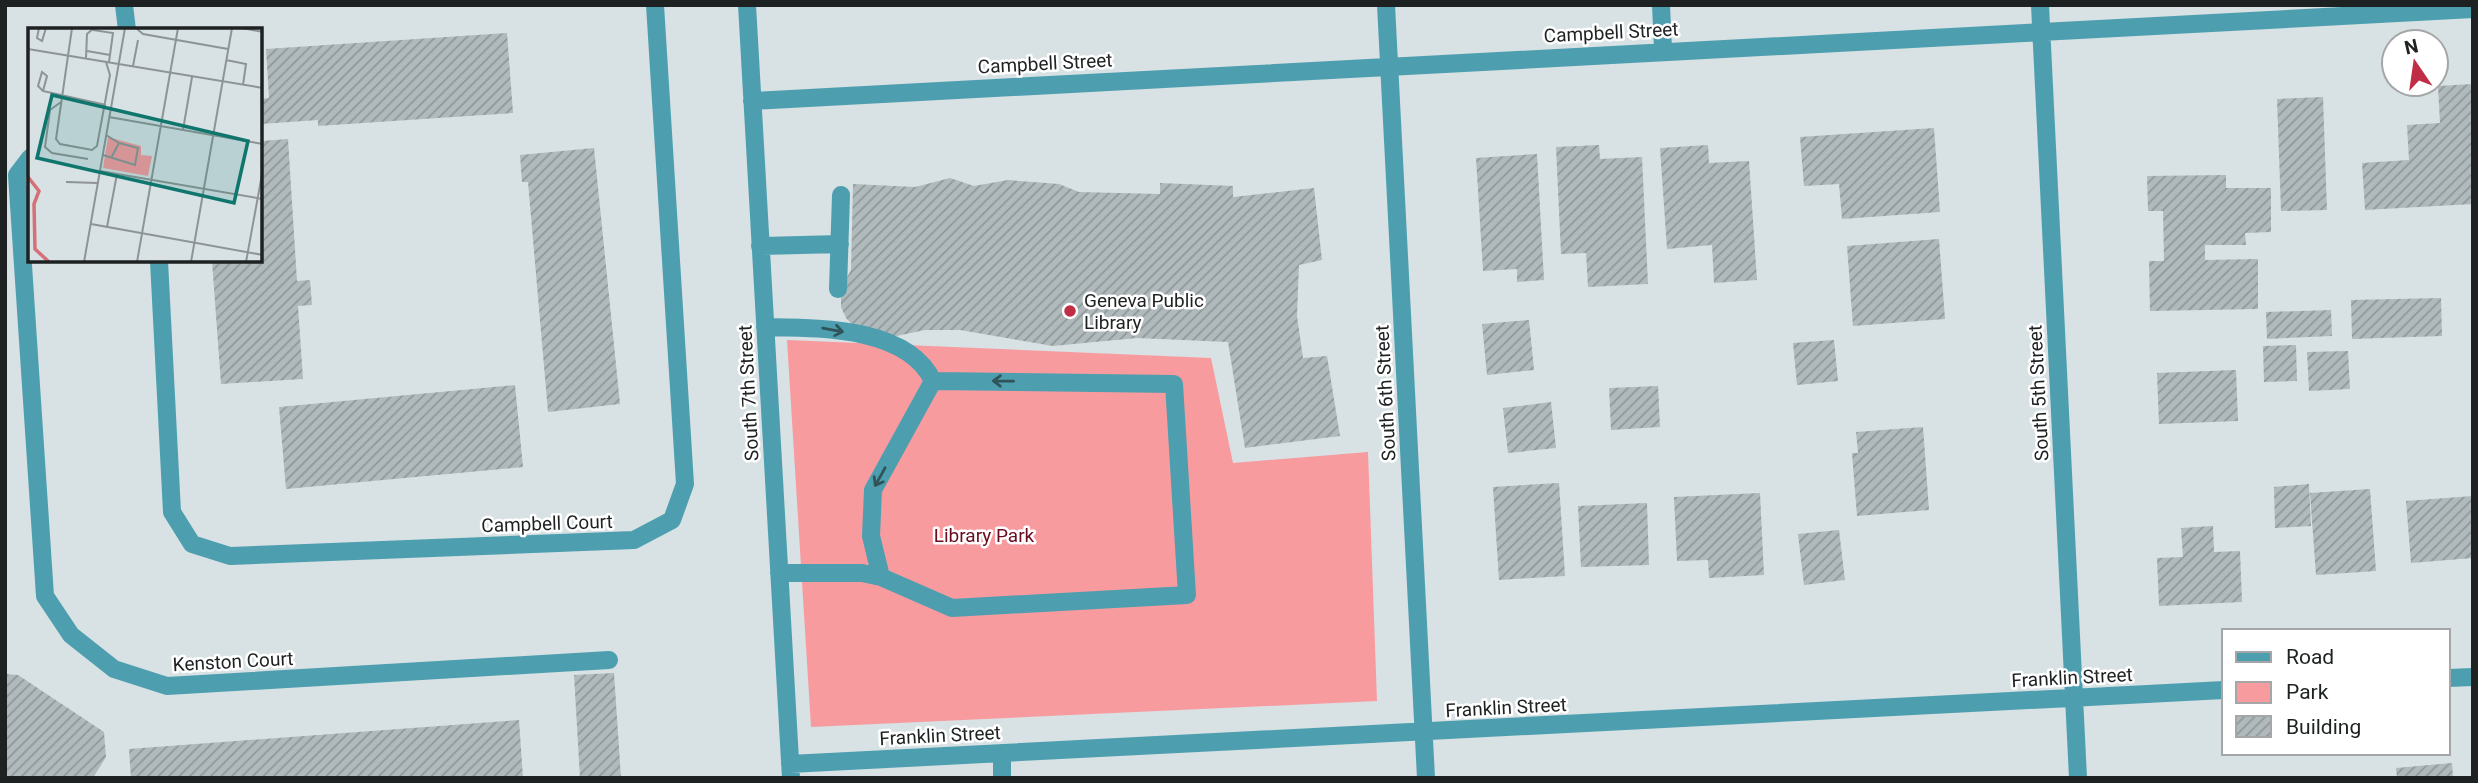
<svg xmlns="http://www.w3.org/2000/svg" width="2478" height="783" viewBox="0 0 2478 783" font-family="Roboto,sans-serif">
	<defs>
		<pattern id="building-hatch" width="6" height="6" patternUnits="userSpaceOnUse" patternTransform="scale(1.75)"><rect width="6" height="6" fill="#b0babc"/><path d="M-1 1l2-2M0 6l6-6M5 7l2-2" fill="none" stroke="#8f9798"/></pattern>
	</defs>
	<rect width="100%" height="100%" fill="#d8e1e4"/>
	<path fill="#f89b9f" d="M 787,340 L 1211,358 L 1233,463 L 1368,452 L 1377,701 L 811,727 Z"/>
	<path fill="url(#building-hatch)" d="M 507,33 L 513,113 L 318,126 L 318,120 L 261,124 L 261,99 L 269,98 L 266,49 Z
		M 2473,84 L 2473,204 L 2365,210 L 2362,163 L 2409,160 L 2407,125 L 2440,123 L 2438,86 Z
		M 2323,97 L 2327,210 L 2281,211 L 2277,99 Z
		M 1934,128 L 1940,212 L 1842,219 L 1839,184 L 1804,186 L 1800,137 Z
		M 288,139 L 297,281 L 310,280 L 312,305 L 298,306 L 303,379 L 221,384 L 212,261 L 261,261 L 261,141 Z
		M 1599,145 L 1600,159 L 1642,157 L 1648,284 L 1588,287 L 1586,253 L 1561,254 L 1556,147 Z
		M 1708,145 L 1709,163 L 1749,161 L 1757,280 L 1714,283 L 1712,245 L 1667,249 L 1660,148 Z
		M 594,148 L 620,404 L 548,412 L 528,182 L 522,182 L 520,155 Z
		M 1537,154 L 1544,280 L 1517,282 L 1517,269 L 1483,271 L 1476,158 Z
		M 2226,175 L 2226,188 L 2271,188 L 2271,232 L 2245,233 L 2246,245 L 2205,245 L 2205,260 L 2258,259 L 2258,309 L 2150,311 L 2149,261 L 2164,261 L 2163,211 L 2148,211 L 2147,176 Z
		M 950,178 L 974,186 L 1008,180 L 1059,184 L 1079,192 L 1160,194 L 1160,183 L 1233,186 L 1233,197 L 1314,188 L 1322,260 L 1299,265 L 1297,316 L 1303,358 L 1327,356 L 1340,436 L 1245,448 L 1228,342 L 1137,338 L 1053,346 L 960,330 L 925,330 L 887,338 L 860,333 L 846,318 L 841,307 L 841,289 L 851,270 L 853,184 L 915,187 Z
		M 1939,239 L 1945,319 L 1853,326 L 1847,246 Z
		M 2441,298 L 2442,336 L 2352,339 L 2351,300 Z
		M 2331,310 L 2332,336 L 2267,339 L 2266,312 Z
		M 1529,320 L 1534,370 L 1487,375 L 1482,324 Z
		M 1834,340 L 1838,381 L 1797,385 L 1793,343 Z
		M 2296,345 L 2297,381 L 2264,382 L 2263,346 Z
		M 2348,351 L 2350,389 L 2309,391 L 2307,352 Z
		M 2236,370 L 2238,421 L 2159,424 L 2157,373 Z
		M 515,385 L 523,467 L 286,489 L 279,407 Z
		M 1658,386 L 1660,427 L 1611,430 L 1609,388 Z
		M 1551,402 L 1556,448 L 1508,453 L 1503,408 Z
		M 1923,427 L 1929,510 L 1857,516 L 1852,453 L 1858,453 L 1856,432 Z
		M 1559,483 L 1565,576 L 1499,580 L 1493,487 Z
		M 2309,484 L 2311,526 L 2275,528 L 2274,487 Z
		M 2370,489 L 2376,571 L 2316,575 L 2310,493 Z
		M 1760,493 L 1764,575 L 1709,578 L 1708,560 L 1677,561 L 1674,497 Z
		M 2473,496 L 2473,558 L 2411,563 L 2406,501 Z
		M 1647,503 L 1649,565 L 1581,567 L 1578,506 Z
		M 2213,526 L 2214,552 L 2240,551 L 2242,602 L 2159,606 L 2157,558 L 2183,557 L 2181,528 Z
		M 1839,530 L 1845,580 L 1804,585 L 1798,534 Z
		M 614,673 L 621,778 L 580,778 L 574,675 Z
		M 5,674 L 18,675 L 104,732 L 106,757 L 93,778 L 10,778 L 5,774 Z
		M 519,720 L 523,778 L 131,778 L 129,749 Z
		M 2452,763 L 2453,778 L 2397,778 L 2396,768 Z"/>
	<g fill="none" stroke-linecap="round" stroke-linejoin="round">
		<path stroke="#4d9faf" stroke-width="18" d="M 124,5 L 127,30
			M 747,5 L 791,778
			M 1386,5 L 1426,778
			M 1661,5 L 1663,50
			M 2040,5 L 2078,778
			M 752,101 L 2473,9
			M 30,158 L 17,175 L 45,596 L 71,635 L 114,669 L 167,686 L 609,660
			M 760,246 L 840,244
			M 159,261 L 172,512 L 192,544 L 230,556 L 634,540 L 672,520 L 685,484 L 655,5
			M 838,289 L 841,195
			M 765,327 C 817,328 907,326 933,381 L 873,490 L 871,536 L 881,577
			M 779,573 L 862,573 L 881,577 L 952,608 L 1187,595 L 1174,384 L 933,381
			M 2448,678 L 2473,677
			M 1002,753 L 1002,778
			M 790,764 L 2224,690"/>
	</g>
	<defs><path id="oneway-shaft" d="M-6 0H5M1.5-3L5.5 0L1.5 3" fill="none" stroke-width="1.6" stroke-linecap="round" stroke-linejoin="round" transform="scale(1.75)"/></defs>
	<g stroke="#31535a">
		<use href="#oneway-shaft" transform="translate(833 330) rotate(10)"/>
		<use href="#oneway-shaft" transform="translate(1003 381) rotate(-179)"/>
		<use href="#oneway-shaft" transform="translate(880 477) rotate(119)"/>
	</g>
	<circle fill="#bf2e44" stroke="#fff" stroke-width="2.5" cx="1070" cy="311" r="7"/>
	<g text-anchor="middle" stroke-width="5" stroke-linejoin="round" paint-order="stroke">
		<g font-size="19" fill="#1e2122" stroke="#fff">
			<text transform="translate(1611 32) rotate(-3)" y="7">Campbell Street</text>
			<text transform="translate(1045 63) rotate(-3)" y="7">Campbell Street</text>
			<text transform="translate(748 393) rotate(-93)" y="7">South 7th Street</text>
			<text transform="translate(1385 393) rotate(-93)" y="7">South 6th Street</text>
			<text transform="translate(2038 393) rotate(-93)" y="7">South 5th Street</text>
			<text transform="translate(547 523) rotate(-2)" y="7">Campbell Court</text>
			<text transform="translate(233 661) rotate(-3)" y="7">Kenston Court</text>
			<text transform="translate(2072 677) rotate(-3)" y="7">Franklin Street</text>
			<text transform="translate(1506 707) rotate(-3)" y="7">Franklin Street</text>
			<text transform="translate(940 735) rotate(-3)" y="7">Franklin Street</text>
		</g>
		<g font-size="19" fill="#1e2122" stroke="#fff" text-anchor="start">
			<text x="1084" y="307">Geneva Public<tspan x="1084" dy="22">Library</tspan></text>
		</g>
		<g font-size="19" fill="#690c1e" stroke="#fff">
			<text x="984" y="542">Library Park</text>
		</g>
	</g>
	<g transform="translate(28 28)">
		<rect width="234" height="234" fill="#d8e1e4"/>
		<path d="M 80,109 L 113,118 L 113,127 L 124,128 L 120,148 L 75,140 Z" fill="#f89b9f"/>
		<path fill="none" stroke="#d47076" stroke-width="3.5" d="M 0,149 L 11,163 L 6,176 L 7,221 L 21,234"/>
		<path fill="none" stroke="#8e9496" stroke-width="2" d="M 11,0 L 9,10 L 14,13 L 18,0M 44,0 L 28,111 L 32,116 L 64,122 L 69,118 L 82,47 L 78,34M 108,0 L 115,6 L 200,21M 214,0 L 235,4M 65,2 L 85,5 L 81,34M 0,21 L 235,60M 59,23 L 82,27M 58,30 L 59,6 L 66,0M 198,32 L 218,36 L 215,57M 105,38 L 110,12M 15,63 L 10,58 L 14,44 L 19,48 L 15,63 L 78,77M 33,74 L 22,82 L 17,119 L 24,125 L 60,131M 81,89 L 235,116M 155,102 L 164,49M 78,107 L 91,115 L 83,130M 75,127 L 107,137 L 110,120 L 91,115M 72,143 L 235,171M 38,154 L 70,155M 63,196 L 235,227M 79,199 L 89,146M 56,234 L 97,0M 109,234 L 150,0M 163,234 L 204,0M 218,234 L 235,141"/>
		<path fill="#0f766e" fill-opacity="0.15" stroke="#0f766e" stroke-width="3.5" d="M 24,67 L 220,113 L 206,175 L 9,130 Z"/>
		<rect width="234" height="234" fill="none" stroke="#1e2122" stroke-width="3.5"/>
	</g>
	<rect width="2478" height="783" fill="none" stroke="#1e2122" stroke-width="14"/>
	<rect x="2222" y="629" width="228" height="126" fill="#ffffff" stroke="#a5a6a7" stroke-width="2"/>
	<rect x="2236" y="652" width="35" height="10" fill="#4d9faf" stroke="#a5a6a7" stroke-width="2"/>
	<text x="2286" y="664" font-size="21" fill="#1e2122">Road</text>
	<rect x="2236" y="682" width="35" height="21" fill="#f89b9f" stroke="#a5a6a7" stroke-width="2"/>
	<text x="2286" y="699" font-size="21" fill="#1e2122">Park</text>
	<rect x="2236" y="716" width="35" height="21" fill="url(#building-hatch)" stroke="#a5a6a7" stroke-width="2"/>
	<text x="2286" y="734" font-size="21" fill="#1e2122">Building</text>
	<g transform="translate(2415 63) rotate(347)"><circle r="33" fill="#ffffff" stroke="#a5a6a7" stroke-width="2"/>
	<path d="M0-5L12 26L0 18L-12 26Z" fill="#bf2e44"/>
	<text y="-10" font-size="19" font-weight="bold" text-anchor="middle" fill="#1e2122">N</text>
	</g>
</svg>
